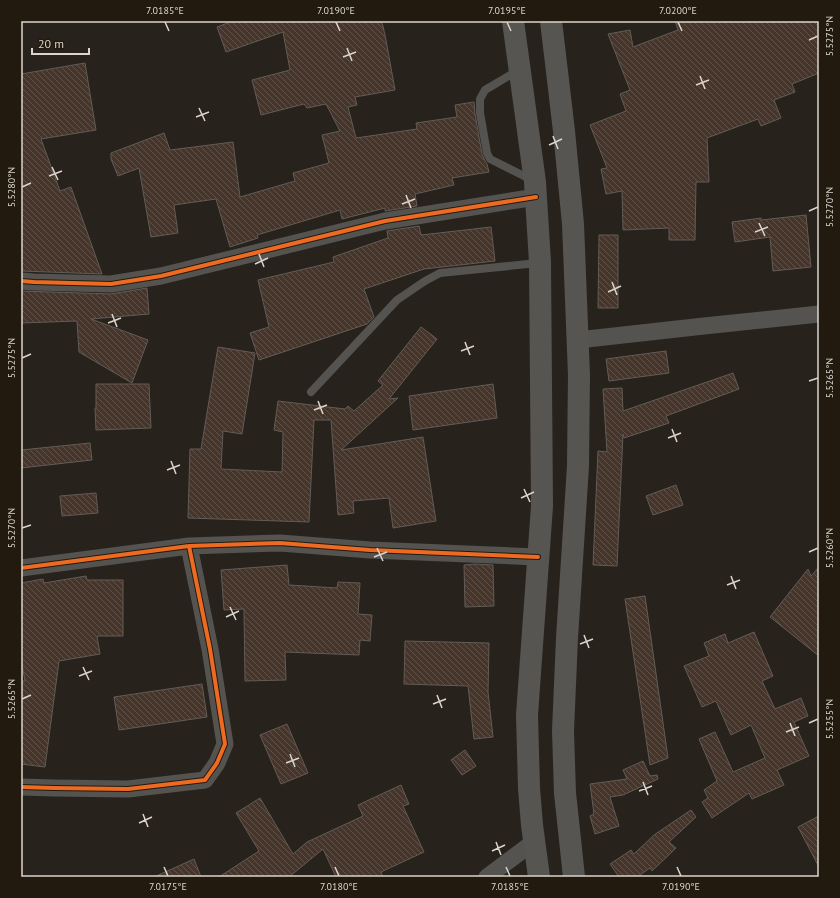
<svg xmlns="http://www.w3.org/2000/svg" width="840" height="898" viewBox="0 0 840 898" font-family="'PT Sans',sans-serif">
	<defs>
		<pattern id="building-back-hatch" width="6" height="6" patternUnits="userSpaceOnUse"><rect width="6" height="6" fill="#46352b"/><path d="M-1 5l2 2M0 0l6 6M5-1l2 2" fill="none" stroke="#605149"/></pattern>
	</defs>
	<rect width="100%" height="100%" fill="#27221c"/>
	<path fill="url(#building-back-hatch)" stroke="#625c58" d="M 233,21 L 381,21 L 383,26 L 386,40 L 395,90 L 355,97 L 357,105 L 348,107 L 356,138 L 417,129 L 416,123 L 457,117 L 455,105 L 474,102 L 475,114 L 482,154 L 485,161 L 487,164 L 489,172 L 452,178 L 454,185 L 415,194 L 417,206 L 385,211 L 385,208 L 342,219 L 340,210 L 257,235 L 258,238 L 230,247 L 216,199 L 174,205 L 178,233 L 151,237 L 139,168 L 118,176 L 111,159 L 111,153 L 164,133 L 170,150 L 233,142 L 240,197 L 295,181 L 293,173 L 329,163 L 322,135 L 340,131 L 326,104 L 307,108 L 304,104 L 261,115 L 252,80 L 290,70 L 283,32 L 226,52 L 217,27 Z
		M 675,21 L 819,21 L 819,73 L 792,84 L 795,92 L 774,100 L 781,118 L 761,126 L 758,119 L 707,138 L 709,182 L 696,182 L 695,240 L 669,240 L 669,228 L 623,230 L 622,191 L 606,194 L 601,169 L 607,168 L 590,125 L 626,111 L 620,94 L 630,90 L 608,34 L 630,30 L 633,47 L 678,30 Z
		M 85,63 L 96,130 L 41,139 L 60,191 L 71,187 L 102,274 L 21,271 L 21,74 Z
		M 806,215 L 811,267 L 773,271 L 770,237 L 735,242 L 732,222 L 761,218 L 761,220 Z
		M 419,226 L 421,235 L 491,227 L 495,261 L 424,269 L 364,289 L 374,317 L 367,324 L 259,360 L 250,333 L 269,327 L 258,280 L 334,262 L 333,257 L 388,238 L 387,231 Z
		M 599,235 L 618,235 L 618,308 L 598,308 Z
		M 147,288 L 149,314 L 91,319 L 148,340 L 132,383 L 79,352 L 77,321 L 21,323 L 21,291 L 111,294 Z
		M 421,327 L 437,339 L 389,399 L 398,398 L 341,450 L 423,437 L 436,521 L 393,528 L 389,498 L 353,501 L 354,513 L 338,515 L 331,420 L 314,420 L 309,522 L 188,518 L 190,449 L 201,449 L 218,347 L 255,353 L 242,434 L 223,431 L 221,469 L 282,472 L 283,432 L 274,430 L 278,401 L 345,409 L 348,406 L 354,411 L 383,385 L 378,381 Z
		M 666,351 L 669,373 L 609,381 L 606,359 Z
		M 733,373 L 739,389 L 666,416 L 669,423 L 624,438 L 623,434 L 617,566 L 593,565 L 598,451 L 607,452 L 603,389 L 622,388 L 623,411 Z
		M 96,384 L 149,384 L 151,428 L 96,430 L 95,408 L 96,408 Z
		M 493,384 L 497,418 L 413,430 L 409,396 Z
		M 90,443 L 92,460 L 21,468 L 21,450 Z
		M 676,485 L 683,505 L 653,515 L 646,496 Z
		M 96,493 L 98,513 L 62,516 L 60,496 Z
		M 475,564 L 493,565 L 494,606 L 465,607 L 464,565 Z
		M 287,565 L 289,585 L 337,588 L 338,582 L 360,583 L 358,614 L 372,615 L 370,641 L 360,640 L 359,655 L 285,652 L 286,680 L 245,681 L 244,609 L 224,610 L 221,570 Z
		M 819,567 L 819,656 L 770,617 L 808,569 L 811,576 Z
		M 86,576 L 87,580 L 123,580 L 123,636 L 97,636 L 100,654 L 59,661 L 45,767 L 21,764 L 21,681 L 25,681 L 21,659 L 21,583 L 43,579 L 44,583 Z
		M 645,596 L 668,758 L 650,765 L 625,599 Z
		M 754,632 L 773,676 L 762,681 L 775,709 L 801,698 L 808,716 L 794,722 L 809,756 L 777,770 L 784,785 L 752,799 L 749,793 L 712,818 L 702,802 L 708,798 L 704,790 L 717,781 L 699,739 L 715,732 L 733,772 L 765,758 L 751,725 L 731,735 L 716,701 L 702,707 L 684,666 L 709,656 L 704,643 L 725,634 L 728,643 Z
		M 405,641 L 489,643 L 488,692 L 493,737 L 474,739 L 468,686 L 404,684 Z
		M 202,684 L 207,717 L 119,730 L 114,697 Z
		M 287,724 L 308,773 L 281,784 L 260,735 Z
		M 465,750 L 476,766 L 462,775 L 451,760 Z
		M 643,761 L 650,776 L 657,775 L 658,779 L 623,795 L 610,797 L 619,826 L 595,834 L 590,816 L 594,814 L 590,784 L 627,779 L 623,770 Z
		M 401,785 L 409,804 L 403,806 L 424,852 L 381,872 L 383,877 L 336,877 L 323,849 L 289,877 L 219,877 L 259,851 L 236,813 L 260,798 L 293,854 L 307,842 L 363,816 L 358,805 Z
		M 691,810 L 696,817 L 669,842 L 676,848 L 652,871 L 650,868 L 637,877 L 619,877 L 610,864 L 631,850 L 634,854 L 654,835 Z
		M 819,816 L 819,867 L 798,827 Z
		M 194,859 L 201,877 L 154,877 Z"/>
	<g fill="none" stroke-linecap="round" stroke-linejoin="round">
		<path stroke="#545350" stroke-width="8" d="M 517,71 L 485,90 L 480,99 L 480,113 L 487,153 L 490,159 L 532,180
			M 311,392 L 397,300 L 425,281 L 440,273 L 538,263"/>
		<path stroke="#545350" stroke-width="17" d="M 21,281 L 34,282 L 111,284 L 161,276 L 385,221 L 536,197
			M 578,340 L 704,326 L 819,314
			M 21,568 L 189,546 L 280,543 L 370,550 L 538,557
			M 21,787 L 54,788 L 128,789 L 205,780 L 217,763 L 225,744 L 210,649 L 189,546
			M 487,877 L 535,841"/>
		<path stroke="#575552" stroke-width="22" d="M 513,21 L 535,182 L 540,262 L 542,506 L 527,715 L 529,788 L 532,825 L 539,877
			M 551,21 L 564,131 L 573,224 L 579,375 L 578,466 L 567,638 L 563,731 L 565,793 L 574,877"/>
		<defs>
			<path id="cycleway" d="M 21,281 L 34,282 L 111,284 L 161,276 L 385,221 L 536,197
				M 21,568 L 189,546 L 280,543 L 370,550 L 538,557
				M 21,787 L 54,788 L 128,789 L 205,780 L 217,763 L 225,744 L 210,649 L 189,546"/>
		</defs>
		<use href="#cycleway" stroke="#221a0e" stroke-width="6"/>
		<use href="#cycleway" stroke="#ed6a23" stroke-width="4"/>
	</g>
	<path fill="none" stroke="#dbd5cd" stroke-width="1.5" d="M 165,22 L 169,31M 336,22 L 340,31M 507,22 L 511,31M 678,22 L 682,31M 809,40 L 818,36M 347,48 L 352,61M 343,57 L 356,52M 700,76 L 705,89M 696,85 L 709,80M 199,108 L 205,121M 196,117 L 209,112M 553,136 L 558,149M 549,145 L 562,139M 52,167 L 58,180M 49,176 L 62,171M 22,187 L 31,183M 406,195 L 411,208M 402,204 L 415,199M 809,211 L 818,207M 759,223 L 765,236M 755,232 L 768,227M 259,254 L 264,267M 255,264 L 268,258M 612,282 L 617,295M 608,292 L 621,286M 112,314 L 117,327M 108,323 L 121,318M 465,342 L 470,355M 461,351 L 474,346M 22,358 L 31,354M 809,381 L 818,378M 318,401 L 323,414M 314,410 L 327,405M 672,429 L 677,442M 668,438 L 681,433M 171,461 L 176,474M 167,470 L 180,465M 524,489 L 530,502M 521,498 L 534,492M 22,528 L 31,525M 377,548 L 383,561M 809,552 L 818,548M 374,557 L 387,552M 731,576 L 736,589M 727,585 L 740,580M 230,607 L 236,620M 226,617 L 239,611M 584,635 L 589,648M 580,644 L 593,639M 83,667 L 89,680M 79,676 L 92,671M 437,695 L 442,708M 22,699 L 31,695M 433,704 L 446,699M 790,723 L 795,736M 809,723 L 818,719M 786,732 L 799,727M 290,754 L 295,767M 286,763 L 299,758M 643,782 L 648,795M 639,791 L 652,786M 143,814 L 148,827M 139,823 L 152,817M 496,842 L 501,855M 492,851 L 505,845M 164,867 L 168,876M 335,867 L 339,876M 506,867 L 510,876M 677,867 L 681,876"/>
	<rect width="840" height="898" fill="none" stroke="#221a0e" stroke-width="44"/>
	<path d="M32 48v6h57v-6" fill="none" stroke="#dbd5cd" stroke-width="2"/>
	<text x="38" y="48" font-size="12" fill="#dbd5cd" stroke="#221a0e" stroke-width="3" paint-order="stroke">20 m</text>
	<rect x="22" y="22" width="796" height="854" fill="none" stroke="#dbd5cd" stroke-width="1.5"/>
	<g font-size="10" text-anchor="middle" fill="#dbd5cd">
		<text x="165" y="14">7.0185°E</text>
		<text x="336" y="14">7.0190°E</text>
		<text x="507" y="14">7.0195°E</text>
		<text x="678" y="14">7.0200°E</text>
		<text transform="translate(829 36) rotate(-90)" y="4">5.5275°N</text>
		<text transform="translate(11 187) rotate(-90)" y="4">5.5280°N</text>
		<text transform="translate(829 207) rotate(-90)" y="4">5.5270°N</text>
		<text transform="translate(11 358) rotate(-90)" y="4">5.5275°N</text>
		<text transform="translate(829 378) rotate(-90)" y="4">5.5265°N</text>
		<text transform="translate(11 528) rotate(-90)" y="4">5.5270°N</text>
		<text transform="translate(829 548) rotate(-90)" y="4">5.5260°N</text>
		<text transform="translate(11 699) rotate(-90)" y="4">5.5265°N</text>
		<text transform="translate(829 719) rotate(-90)" y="4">5.5255°N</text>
		<text x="168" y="890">7.0175°E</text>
		<text x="339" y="890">7.0180°E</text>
		<text x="510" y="890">7.0185°E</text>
		<text x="681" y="890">7.0190°E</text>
	</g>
</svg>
